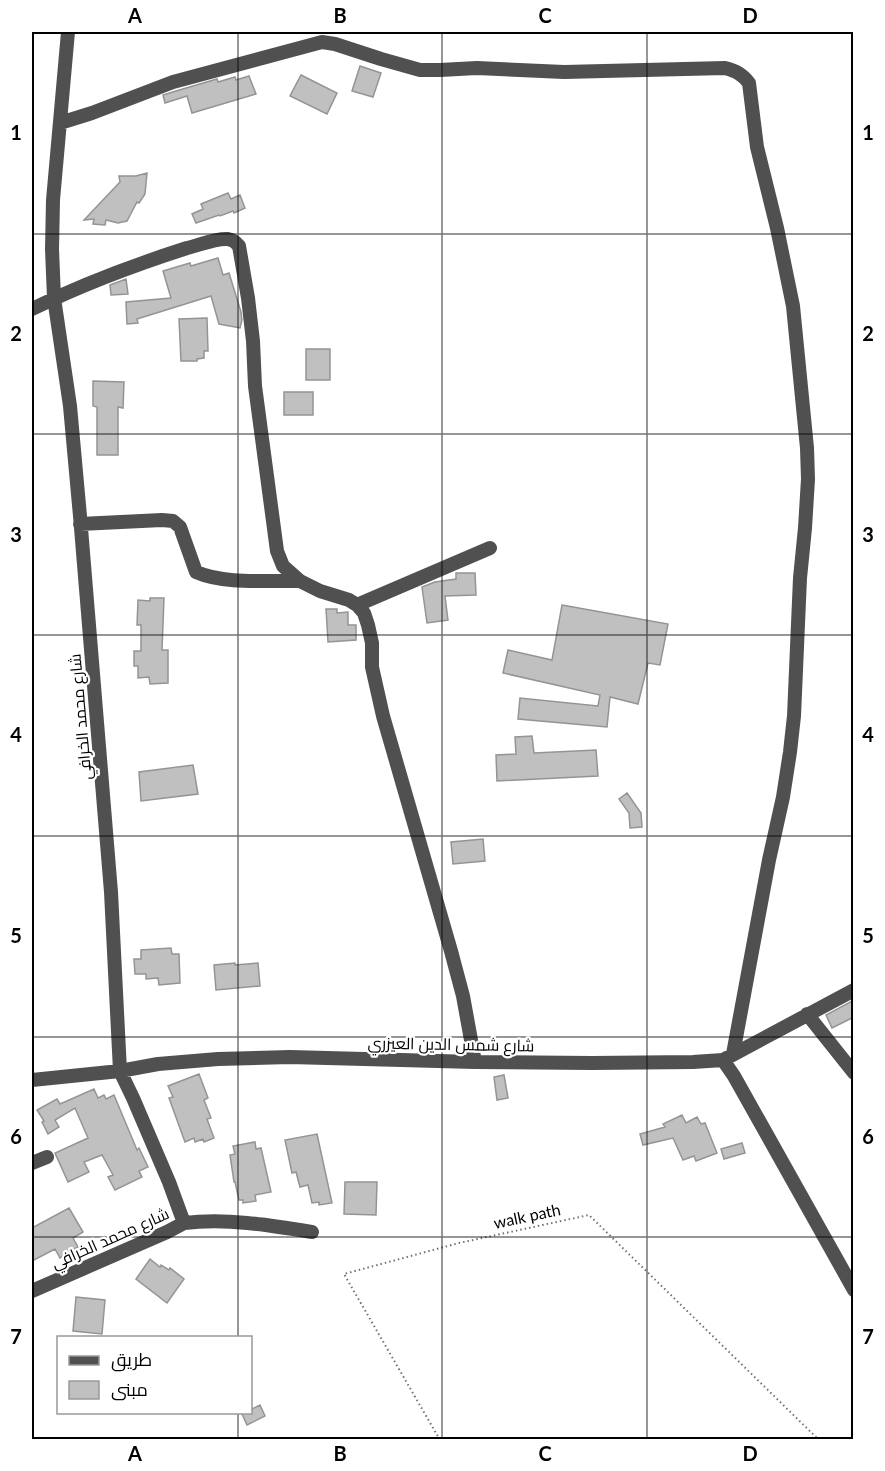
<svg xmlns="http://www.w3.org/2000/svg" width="885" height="1471" viewBox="0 0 885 1471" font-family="Lato,Cairo,sans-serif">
	<rect width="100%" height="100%" fill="#fff"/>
	<path fill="#c0c0c0" stroke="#949494" stroke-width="1.5" d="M 360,66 L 381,73 L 373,97 L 352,91 Z
		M 301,75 L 337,93 L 327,114 L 290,96 Z
		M 249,76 L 256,94 L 192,113 L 187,96 L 165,103 L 163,95 L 176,91 L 217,79 L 218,82 L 235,77 L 236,80 Z
		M 147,173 L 145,194 L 139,203 L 137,202 L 127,221 L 118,223 L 106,220 L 105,225 L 93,224 L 94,219 L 84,220 L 120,182 L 119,176 L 136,176 Z
		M 228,193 L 231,199 L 240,195 L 245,208 L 234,213 L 233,211 L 220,216 L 219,215 L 196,223 L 192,214 L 203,209 L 201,204 Z
		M 218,258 L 223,275 L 229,273 L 241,312 L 242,320 L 240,328 L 219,324 L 211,296 L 137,319 L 138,323 L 127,324 L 126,302 L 171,298 L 163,271 L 190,263 L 191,266 Z
		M 126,279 L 128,294 L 111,295 L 110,285 Z
		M 207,318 L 208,351 L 204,351 L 204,358 L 197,359 L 197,361 L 181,361 L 179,319 Z
		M 306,349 L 330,349 L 330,380 L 306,380 Z
		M 93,381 L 124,382 L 123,408 L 118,407 L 118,455 L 97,455 L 97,407 L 93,406 Z
		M 284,392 L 313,392 L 313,415 L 284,415 Z
		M 456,573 L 475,573 L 476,595 L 445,596 L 448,620 L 427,623 L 422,587 L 435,582 L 456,579 Z
		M 150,598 L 164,598 L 162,650 L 168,650 L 168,683 L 150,684 L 149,677 L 138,678 L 138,666 L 134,666 L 134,651 L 141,651 L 141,625 L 137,625 L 138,600 L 150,601 Z
		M 562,605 L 668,624 L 660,665 L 648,663 L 638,704 L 610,697 L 607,727 L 518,719 L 520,698 L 598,706 L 600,695 L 503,673 L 508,650 L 552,660 Z
		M 326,609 L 337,609 L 337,613 L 348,612 L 348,625 L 356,625 L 356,640 L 328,642 Z
		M 532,736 L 534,753 L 596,750 L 598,776 L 497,781 L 496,755 L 516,754 L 515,737 Z
		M 193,765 L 198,794 L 141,801 L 139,772 Z
		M 627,793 L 641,813 L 642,827 L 630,828 L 629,813 L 619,799 Z
		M 483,839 L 485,861 L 453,864 L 451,842 Z
		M 171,948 L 172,954 L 179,954 L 180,983 L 159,985 L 158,978 L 146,979 L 146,974 L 135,974 L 134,959 L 141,959 L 141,950 Z
		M 235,963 L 235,965 L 258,963 L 260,986 L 216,990 L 214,965 Z
		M 854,1000 L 854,1017 L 832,1028 L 826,1015 Z
		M 199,1074 L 208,1098 L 204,1100 L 211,1118 L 207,1119 L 214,1138 L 204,1142 L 203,1139 L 195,1142 L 194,1138 L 185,1142 L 169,1098 L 173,1097 L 168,1086 Z
		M 504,1075 L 508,1098 L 497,1100 L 494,1077 Z
		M 94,1089 L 98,1098 L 104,1095 L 106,1099 L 114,1095 L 137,1150 L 139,1148 L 148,1167 L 139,1171 L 142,1177 L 115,1190 L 108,1177 L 113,1175 L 102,1155 L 84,1162 L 89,1172 L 68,1182 L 55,1153 L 88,1138 L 75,1108 L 55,1120 L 59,1127 L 48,1134 L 42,1122 L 44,1121 L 37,1110 L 57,1099 L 60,1104 Z
		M 682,1115 L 686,1123 L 697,1117 L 701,1124 L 705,1123 L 717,1153 L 696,1161 L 694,1156 L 683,1160 L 673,1138 L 643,1145 L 640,1134 L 665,1127 L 663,1124 Z
		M 317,1134 L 332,1203 L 319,1205 L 319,1202 L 312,1203 L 308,1185 L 300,1187 L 296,1172 L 292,1173 L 285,1140 Z
		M 255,1142 L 256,1149 L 261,1148 L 271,1192 L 255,1195 L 256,1201 L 243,1203 L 243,1200 L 239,1200 L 235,1182 L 234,1182 L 230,1155 L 235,1154 L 233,1146 Z
		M 742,1143 L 745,1153 L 724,1159 L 721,1149 Z
		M 345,1182 L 377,1182 L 376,1215 L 344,1214 Z
		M 69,1208 L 83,1232 L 73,1238 L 78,1247 L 60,1258 L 55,1249 L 32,1261 L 32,1228 Z
		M 150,1259 L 160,1267 L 161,1265 L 169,1270 L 170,1268 L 184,1279 L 167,1303 L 136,1279 Z
		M 76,1297 L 105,1300 L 102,1334 L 73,1331 Z
		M 260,1405 L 265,1416 L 247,1425 L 242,1414 L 245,1413 L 250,1413 L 250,1410 Z"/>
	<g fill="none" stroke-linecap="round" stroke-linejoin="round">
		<path stroke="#727272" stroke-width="2" stroke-dasharray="1.5 3" stroke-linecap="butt" d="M 440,1440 L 344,1274 L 459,1243 L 589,1215 L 819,1440"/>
		<path stroke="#505050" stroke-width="14" d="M 60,123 L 92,113 L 173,82 L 322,42 L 335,44 L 381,59 L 420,70 L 440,70 L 477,68 L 564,72 L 725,68 C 736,71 742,74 749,83 L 757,147 L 777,228 L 793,306 L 807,448 L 808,479 L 805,528 L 800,578 L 794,716 L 790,752 L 783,797 L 769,860 L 733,1054
			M 32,309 C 81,285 134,265 187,248 C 200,245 215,238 228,239 C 233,240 236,242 239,246 L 248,298 L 253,341 L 255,386 L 277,551 L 283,566 L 300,581 L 320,591 L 349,600 L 357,605 L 364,613 L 368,625 L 372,643 L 372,667 L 383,716 L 451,951 L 463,996 L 475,1062
			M 80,524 L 162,520 L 173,521 L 180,527 L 196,572 C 226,585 267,580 300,581
			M 357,605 L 490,548
			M 807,1014 L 854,1073
			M 723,1060 L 734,1076 L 854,1290
			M 32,1080 L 120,1071 L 158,1064 L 218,1059 L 290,1057 L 475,1062 L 592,1063 L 693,1062 L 723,1060 L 854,990
			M 32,1163 L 47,1157
			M 184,1223 C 227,1218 269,1225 312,1232
			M 32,1291 L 167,1232 L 184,1223 L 169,1182 L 133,1098 L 120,1071 L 111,892 L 80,516 L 70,406 L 54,298 L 52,249 L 53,200 L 68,32"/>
	</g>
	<path fill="none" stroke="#000" stroke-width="1.5" stroke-opacity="0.55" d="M 238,32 L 238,1338M 442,32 L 442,1440M 647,32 L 647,1440M 32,234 L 854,234M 32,434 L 854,434M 32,635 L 854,635M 32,836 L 854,836M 32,1037 L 854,1037M 32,1237 L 854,1237M 238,1412 L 238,1440"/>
	<g text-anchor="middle" stroke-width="4.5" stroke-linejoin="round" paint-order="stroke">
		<g font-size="16" fill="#000" stroke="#fff">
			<text transform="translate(80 717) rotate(-95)" y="6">شارع محمد الخرافي</text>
			<text transform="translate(451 1044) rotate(1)" y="6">شارع شمس الدين العيزري</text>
			<text transform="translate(527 1216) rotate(-12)" y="6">walk path</text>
			<text transform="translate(110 1238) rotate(-24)" y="6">شارع محمد الخرافي</text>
		</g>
	</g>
	<rect width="885" height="1471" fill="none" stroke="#ffffff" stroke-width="66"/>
	<rect x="57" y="1336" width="195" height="78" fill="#ffffff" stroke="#999999" stroke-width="1.5"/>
	<rect x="69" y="1356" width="30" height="9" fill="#505050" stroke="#999999" stroke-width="1.5"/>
	<text x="111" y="1366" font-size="18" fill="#000000">طريق</text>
	<rect x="69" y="1381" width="30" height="18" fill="#c0c0c0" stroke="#999999" stroke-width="1.5"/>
	<text x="111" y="1396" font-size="18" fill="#000000">مبنى</text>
	<rect x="33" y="33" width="819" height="1405" fill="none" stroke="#000" stroke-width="2"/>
	<g font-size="20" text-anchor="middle" font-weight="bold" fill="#000">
		<text x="135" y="23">A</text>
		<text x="340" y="23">B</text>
		<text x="545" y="23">C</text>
		<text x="750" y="23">D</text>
		<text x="16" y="140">1</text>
		<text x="868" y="140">1</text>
		<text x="16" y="341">2</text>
		<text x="868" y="341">2</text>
		<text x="16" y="542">3</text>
		<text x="868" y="542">3</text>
		<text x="16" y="742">4</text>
		<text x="868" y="742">4</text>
		<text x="16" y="943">5</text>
		<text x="868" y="943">5</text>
		<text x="16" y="1144">6</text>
		<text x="868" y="1144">6</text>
		<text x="16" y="1344">7</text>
		<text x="868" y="1344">7</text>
		<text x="135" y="1461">A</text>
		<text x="340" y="1461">B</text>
		<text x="545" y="1461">C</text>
		<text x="750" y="1461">D</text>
	</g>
</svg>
